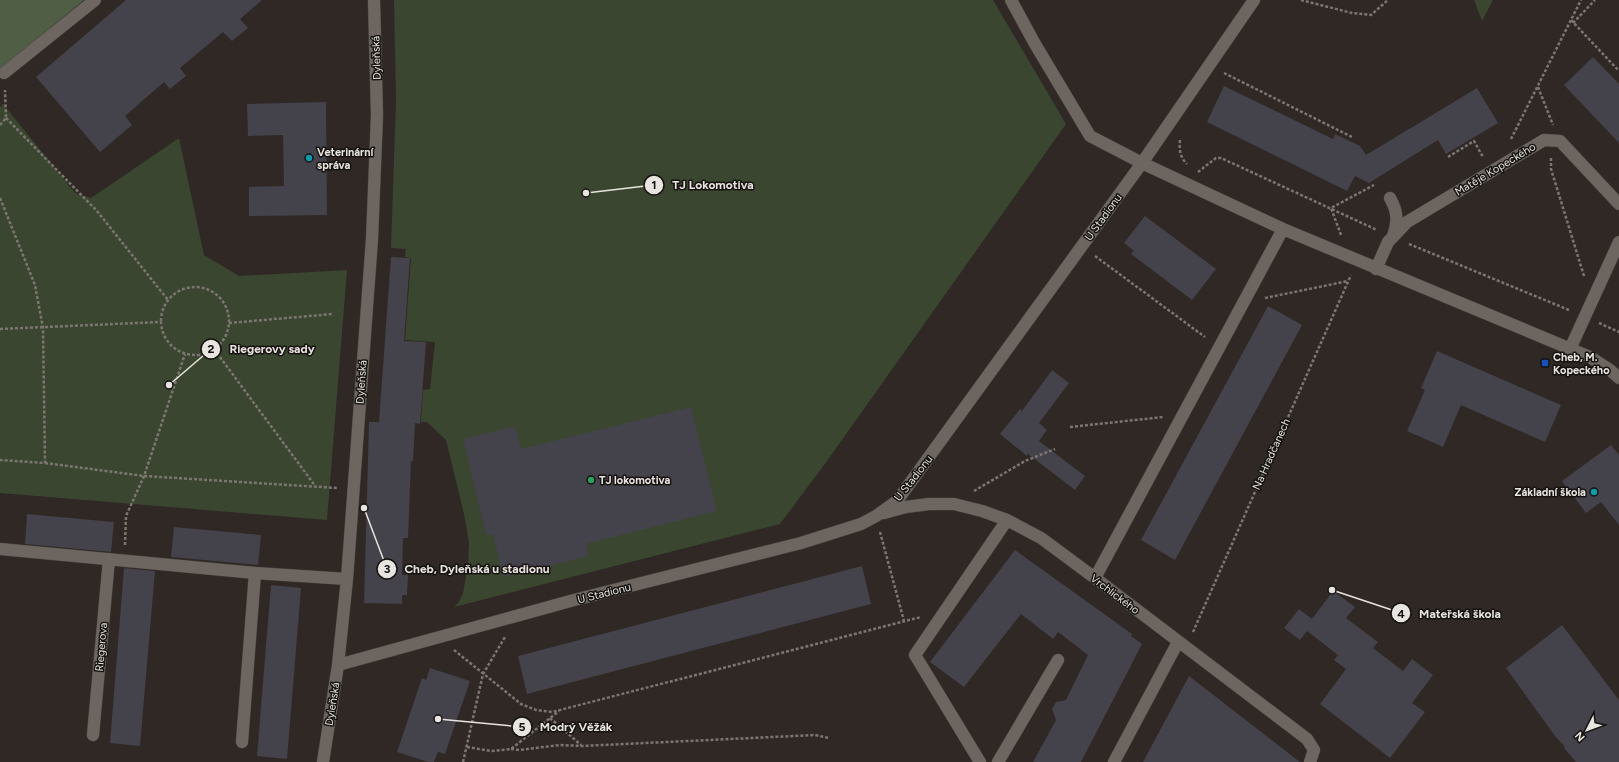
<svg xmlns="http://www.w3.org/2000/svg" width="1619" height="762" viewBox="0 0 1619 762" font-family="Figtree,sans-serif">
	<rect width="100%" height="100%" fill="#2f2824"/>
	<path fill="#3a462f" d="M 394,0 L 993,0 L 1066,124 L 827,461 L 780,524 L 454,607 L 459,602 L 463,593 L 468,565 L 469,543 L 464,514 L 446,440 L 427,422 L 421,422 L 423,390 L 430,389 L 435,342 L 405,340 L 411,258 L 405,257 L 406,249 L 391,248 L 396,100 Z
		M 1474,0 L 1493,0 L 1482,21 Z
		M 3,104 L 75,193 L 91,198 L 179,138 L 204,255 L 239,276 L 347,270 L 327,520 L 0,493 L 0,107 Z"/>
	<path fill="#515e46" d="M 0,0 L 84,0 L 0,69 Z"/>
	<path fill="#44424a" d="M 126,0 L 262,0 L 240,19 L 248,28 L 232,41 L 223,32 L 180,68 L 186,76 L 170,89 L 164,82 L 125,116 L 132,125 L 100,152 L 36,77 Z
		M 1593,57 L 1619,84 L 1619,143 L 1564,85 Z
		M 1224,86 L 1333,139 L 1335,134 L 1360,146 L 1366,155 L 1477,88 L 1498,123 L 1446,154 L 1438,140 L 1369,183 L 1355,176 L 1347,191 L 1207,122 Z
		M 326,102 L 327,215 L 249,216 L 249,187 L 284,186 L 283,135 L 248,136 L 247,104 Z
		M 1145,216 L 1216,269 L 1192,300 L 1131,254 L 1134,251 L 1124,243 Z
		M 391,257 L 410,258 L 404,341 L 426,342 L 420,424 L 415,423 L 413,461 L 411,461 L 408,538 L 403,538 L 402,575 L 408,575 L 407,595 L 402,595 L 402,604 L 364,603 L 369,422 L 379,422 Z
		M 1268,306 L 1302,325 L 1175,560 L 1141,540 Z
		M 1437,351 L 1561,405 L 1545,442 L 1461,405 L 1443,447 L 1407,431 L 1425,390 L 1421,388 Z
		M 1052,370 L 1069,383 L 1039,423 L 1047,430 L 1039,441 L 1085,476 L 1075,490 L 1028,454 L 1027,456 L 1000,434 L 1020,409 L 1022,411 Z
		M 691,407 L 717,511 L 586,544 L 589,556 L 503,577 L 493,534 L 486,536 L 463,439 L 515,426 L 521,449 Z
		M 1611,445 L 1619,455 L 1619,525 L 1601,502 L 1586,513 L 1562,481 Z
		M 27,514 L 114,522 L 111,552 L 25,544 Z
		M 174,527 L 261,535 L 258,565 L 171,557 Z
		M 1015,550 L 1132,634 L 1131,636 L 1142,644 L 1081,762 L 1033,762 L 1056,720 L 1052,709 L 1056,702 L 1066,700 L 1088,655 L 1058,632 L 1053,639 L 1021,614 L 964,687 L 930,662 Z
		M 862,566 L 871,604 L 527,694 L 518,656 Z
		M 124,568 L 155,571 L 140,746 L 110,743 Z
		M 271,585 L 301,588 L 287,759 L 257,756 Z
		M 1333,591 L 1355,607 L 1346,618 L 1378,642 L 1373,648 L 1403,671 L 1412,659 L 1433,675 L 1412,703 L 1425,712 L 1390,758 L 1320,704 L 1346,669 L 1334,660 L 1338,655 L 1307,631 L 1300,640 L 1284,628 L 1299,609 L 1312,619 Z
		M 1562,625 L 1619,700 L 1619,762 L 1576,762 L 1564,748 L 1565,747 L 1555,736 L 1506,668 Z
		M 430,668 L 470,681 L 445,754 L 438,752 L 434,762 L 428,762 L 397,752 L 422,678 L 426,680 Z
		M 1189,676 L 1247,721 L 1300,762 L 1143,762 Z"/>
	<g fill="none" stroke-linecap="round" stroke-linejoin="round">
		<defs>
			<path id="minor" d="M 1011,0 L 1035,44 L 1090,136 L 1142,163 L 1283,229 L 1590,357 L 1610,370 L 1619,378
				M 4,73 L 95,0
				M 1390,198 C 1398,212 1398,221 1393,236
				M 1376,269 L 1388,242 L 1407,222 L 1544,140 L 1560,141 L 1619,204
				M 1570,349 L 1619,242
				M 884,513 L 906,507 L 929,504 L 954,504 L 982,511 L 1007,520 L 1041,538 L 1095,578 L 1307,739 L 1314,750 L 1310,762
				M 0,549 L 255,573 L 347,579
				M 1095,578 L 1283,229
				M 338,665 L 574,600 L 801,543 L 861,524 L 876,516 L 897,501 L 1142,163 L 1254,0
				M 93,735 L 109,559
				M 242,742 L 255,573
				M 323,762 L 338,665 L 347,579 L 372,239 L 377,115 L 374,0
				M 980,762 L 915,655 L 1007,520
				M 998,762 L 1058,660
				M 1114,762 L 1178,642"/>
		</defs>
		<use href="#minor" stroke="#494440" stroke-width="13"/>
		<path stroke="#7c7672" stroke-width="2.5" stroke-dasharray="3 2" stroke-linecap="butt" d="M 1301,0 L 1352,13 L 1371,15 L 1388,0
			M 1571,20 L 1619,71
			M 1573,23 L 1595,0
			M 1224,73 L 1352,137
			M 1538,87 L 1553,125
			M 6,118 L 97,211 L 168,300
			M 0,125 L 6,118 L 5,90
			M 1511,139 L 1581,0
			M 1180,140 C 1179,150 1180,157 1187,164
			M 1448,157 L 1474,141 L 1483,157
			M 1551,158 L 1551,169 L 1584,276
			M 1198,172 L 1216,158 L 1221,158 L 1377,230
			M 0,198 L 35,285 L 43,328 L 45,463 L 0,460
			M 1341,235 L 1331,208 L 1374,185
			M 1409,244 L 1569,310
			M 1095,256 L 1205,337
			M161 321a34 34 0 1 1 68 0a34 34 0 1 1-68 0Z
			M 1265,298 L 1348,281
			M 229,323 L 333,314
			M 1599,323 L 1619,332
			M 0,329 L 160,322
			M 214,349 L 316,487
			M 1070,427 L 1163,417
			M 45,463 L 144,476 L 337,488
			M 974,491 L 1025,461 L 1055,449
			M 880,532 L 904,621
			M 125,545 L 126,516 L 144,476 L 185,354
			M 1193,632 L 1351,275
			M 454,650 L 521,704 L 536,710 L 552,712 L 921,617
			M 550,718 L 581,745
			M 467,747 L 491,751 L 511,749 L 559,711
			M 511,749 L 519,750 L 560,745 L 582,746 L 815,735 L 829,738
			M 463,762 L 483,674 L 505,637"/>
		<use href="#minor" stroke="#6d6660" stroke-width="12"/>
	</g>
	<g fill="#0f9aa8" stroke="#151210" stroke-width="1.5">
		<circle cx="309" cy="158" r="4"/>
		<circle cx="1594" cy="492" r="4"/>
	</g>
	<rect fill="#1a4fb4" stroke="#151210" stroke-width="1.5" x="1541" y="359" width="8" height="8" rx="2"/>
	<circle fill="#2e9e5b" stroke="#151210" stroke-width="1.5" cx="591" cy="480" r="4"/>
	<g text-anchor="middle" stroke-width="3" stroke-linejoin="round" paint-order="stroke">
		<g font-size="11" fill="#e8e4e0" stroke="#151210">
			<text transform="translate(376 58) rotate(-92)" y="4">Dyleňská</text>
			<text transform="translate(1495 169) rotate(-31)" y="4">Matěje Kopeckého</text>
			<text transform="translate(1103 217) rotate(-54)" y="4">U Stadionu</text>
			<text transform="translate(361 382) rotate(-86)" y="4">Dyleňská</text>
			<text transform="translate(1271 454) rotate(-66)" y="4">Na Hradčanech</text>
			<text transform="translate(913 478) rotate(-52)" y="4">U Stadionu</text>
			<text transform="translate(604 593) rotate(-14)" y="4">U Stadionu</text>
			<text transform="translate(1115 594) rotate(37)" y="4">Vrchlického</text>
			<text transform="translate(101 647) rotate(-85)" y="4">Riegerova</text>
			<text transform="translate(332 704) rotate(-81)" y="4">Dyleňská</text>
		</g>
		<g font-size="11" font-weight="bold" fill="#e8e4e0" stroke="#151210" text-anchor="start">
			<text x="317" y="156">Veterinární<tspan x="317" dy="13">správa</tspan></text>
			<text x="1553" y="361">Cheb, M.<tspan x="1553" dy="13">Kopeckého</tspan></text>
			<text x="599" y="484">TJ lokomotiva</text>
			<text x="1586" y="496" text-anchor="end">Základní škola</text>
		</g>
	</g>
	<path fill="none" stroke="#e8e4e0" stroke-width="1.5" d="M586 193L654 185M169 385L211 349M364 508L387 569M1332 590L1401 613M438 719L522 727"/>
	<g fill="#e8e4e0" stroke="#151210" stroke-width="1.5">
		<circle cx="586" cy="193" r="4"/>
		<circle cx="169" cy="385" r="4"/>
		<circle cx="364" cy="508" r="4"/>
		<circle cx="1332" cy="590" r="4"/>
		<circle cx="438" cy="719" r="4"/>
		<circle cx="654" cy="185" r="10"/>
		<circle cx="211" cy="349" r="10"/>
		<circle cx="387" cy="569" r="10"/>
		<circle cx="1401" cy="613" r="10"/>
		<circle cx="522" cy="727" r="10"/>
	</g>
	<g font-size="12" text-anchor="middle" font-weight="bold" fill="#111">
		<text x="654" y="189">1</text>
		<text x="211" y="353">2</text>
		<text x="387" y="573">3</text>
		<text x="1401" y="618">4</text>
		<text x="522" y="731">5</text>
	</g>
	<g font-size="12" text-anchor="middle" font-weight="bold" fill="#e8e4e0" stroke="#151210" stroke-width="3" stroke-linejoin="round" paint-order="stroke">
		<text x="713" y="189">TJ Lokomotiva</text>
		<text x="272" y="353">Riegerovy sady</text>
		<text x="477" y="573">Cheb, Dyleňská u stadionu</text>
		<text x="1460" y="618">Mateřská škola</text>
		<text x="576" y="731">Modrý Věžák</text>
	</g>
	<g transform="translate(1587 730) rotate(228)" stroke="#151210" stroke-width="3" paint-order="stroke">
	<path d="M0-3L7 15L0 10L-7 15Z" fill="#e8e4e0"/>
	<text y="-6" font-size="11" font-weight="bold" text-anchor="middle" fill="#e8e4e0">N</text>
	</g>
</svg>
